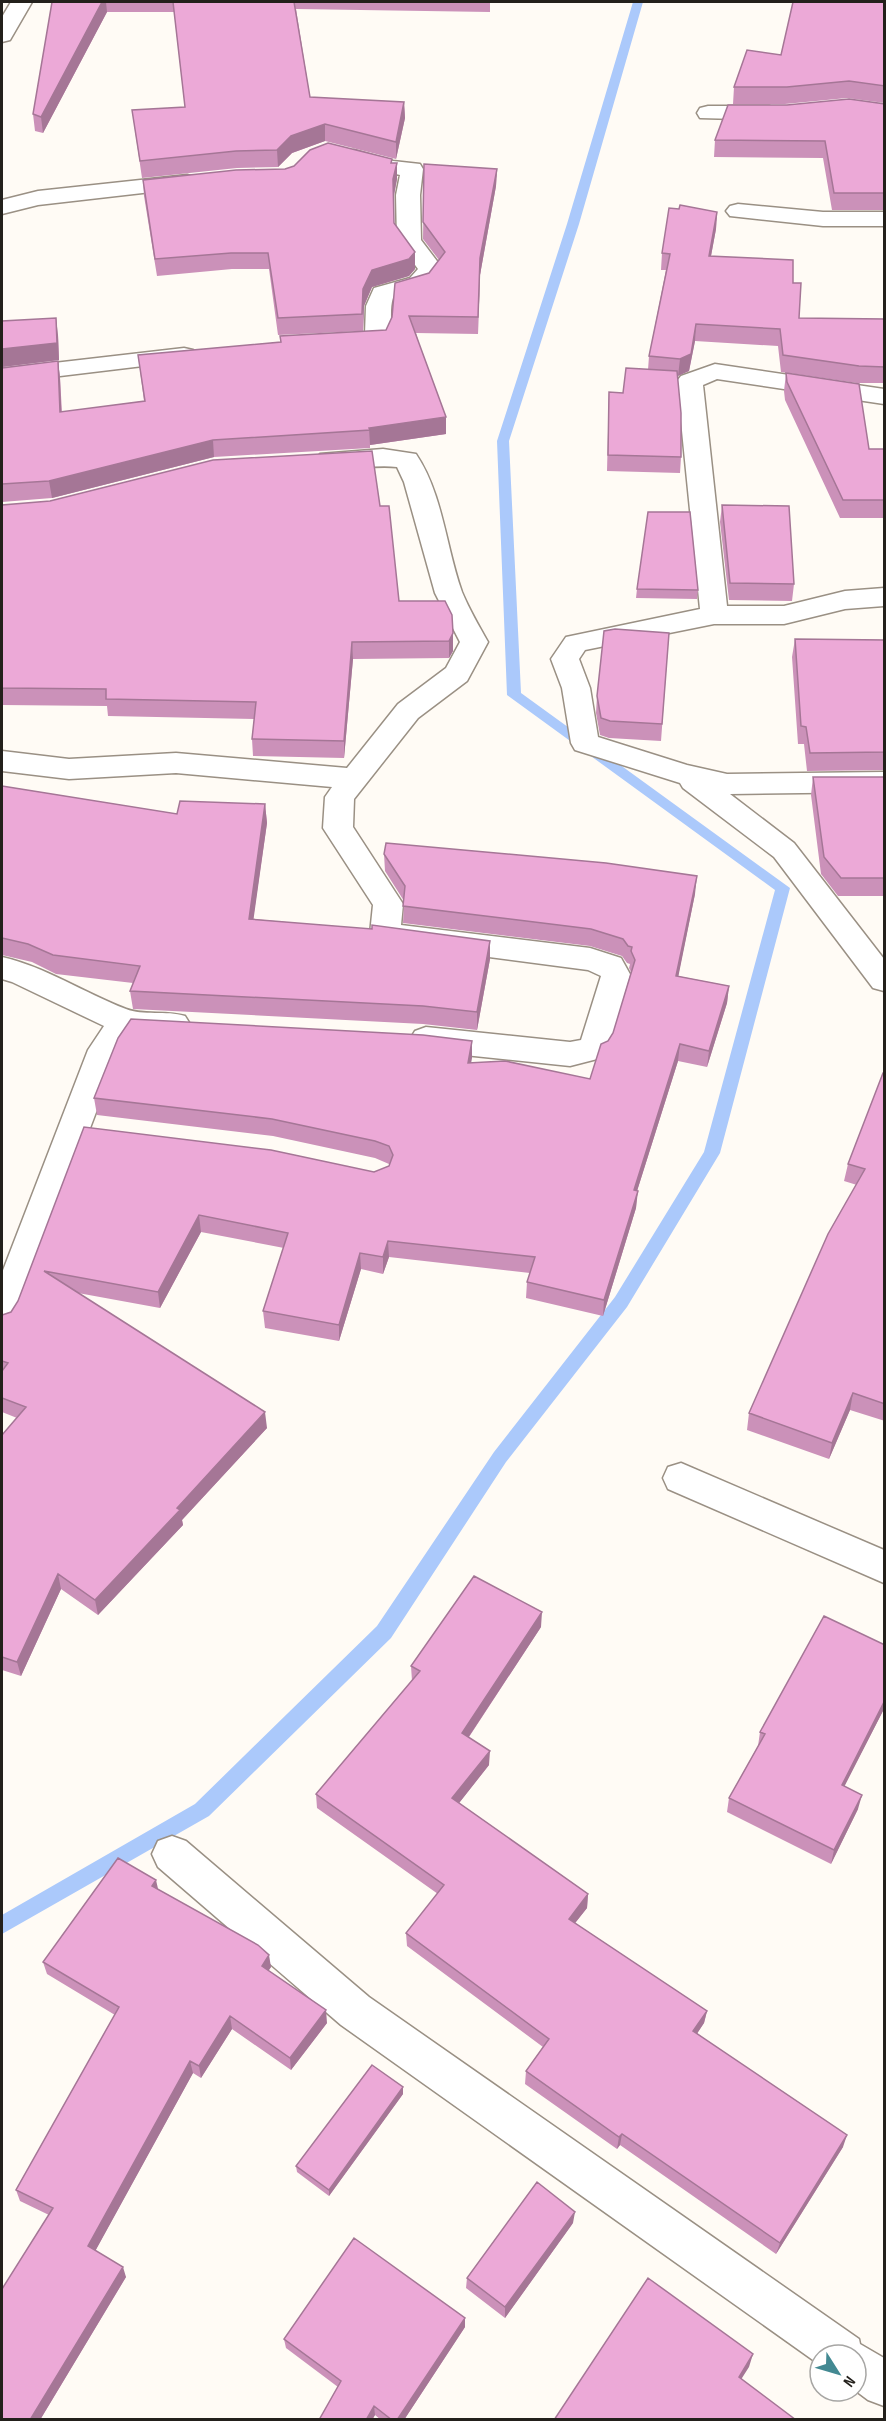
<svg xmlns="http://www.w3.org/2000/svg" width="886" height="2421" viewBox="0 0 886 2421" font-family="'Sofia Sans Condensed',sans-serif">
	<rect width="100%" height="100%" fill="#fffbf5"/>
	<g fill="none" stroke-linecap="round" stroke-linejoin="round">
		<path fill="#abc9fb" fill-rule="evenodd" d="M 633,2 L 643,2 L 579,224 L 509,441 L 521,693 L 790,888 L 720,1153 L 627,1307 L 506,1462 L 391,1638 L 209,1816 L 2,1934 L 2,1915 L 195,1804 L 377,1626 L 494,1452 L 615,1297 L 704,1152 L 775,890 L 507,695 L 497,441 L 567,224 Z"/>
		<defs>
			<path id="minor" d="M 11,2 L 32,2 L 10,40 L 2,42 L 2,17 Z
				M 708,106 L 769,106 L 777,108 L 780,113 L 777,118 L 769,120 L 700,118 L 697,113 L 700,108 Z
				M 354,150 L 393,161 L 420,164 L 423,169 L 420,195 L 421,240 L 443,269 L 428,288 L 393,298 C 388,312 395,332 386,345 L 343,350 L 334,348 L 331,343 L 334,338 L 365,334 L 366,306 L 374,288 L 410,278 L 418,269 L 397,240 L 396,195 L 400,175 L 346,162 L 343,157 L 346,152 Z
				M 187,175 L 195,177 L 199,182 L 195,187 L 38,205 L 2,214 L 2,200 L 38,191 Z
				M 738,204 L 823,212 L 884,212 L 884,226 L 823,226 L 730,216 L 726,211 L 730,206 Z
				M 184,348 L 193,350 L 196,355 L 193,360 L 2,383 L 2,369 Z
				M 715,364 L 884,389 L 884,404 L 717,379 L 703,385 L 727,606 L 784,606 L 845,591 L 884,588 L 884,606 L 845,609 L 784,624 L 714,624 L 585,650 L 579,659 L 590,688 L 598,737 L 687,765 L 727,774 L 884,772 L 884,792 L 730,794 L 794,843 L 884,959 L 884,991 L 873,988 L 774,857 L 683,788 L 680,783 L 575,750 L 571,743 L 562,688 L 551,659 L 566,637 L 700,609 L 677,381 L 681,376 Z
				M 383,449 L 416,454 C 443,494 446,548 462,592 C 469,609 479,626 488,642 L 467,681 L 418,718 L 354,799 L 353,827 L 403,904 L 401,925 L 590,948 L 621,958 L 631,976 L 610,1049 L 605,1057 L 570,1066 L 426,1051 L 415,1047 L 410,1039 L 415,1031 L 426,1027 L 570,1042 L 581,1040 L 601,976 L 588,970 L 374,942 L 370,934 L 373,905 L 323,828 L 325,797 L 332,787 L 176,773 L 69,779 L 2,771 L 2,751 L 69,759 L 176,753 L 347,768 L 398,704 L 446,668 L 460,642 L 435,593 L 404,482 L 397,467 C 372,464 344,472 320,466 L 316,460 L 320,454 Z
				M 2,957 C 46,967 84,993 126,1009 C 143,1016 166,1010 185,1016 L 190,1024 L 185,1032 L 174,1036 L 132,1034 L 118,1054 L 19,1316 L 14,1326 L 2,1330 L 2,1273 L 88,1050 L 104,1026 L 12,982 L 2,979 Z
				M 681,1463 L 884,1550 L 884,1583 L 668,1489 L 663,1478 L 668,1467 Z
				M 172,1836 L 186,1841 L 369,1997 L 859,2339 L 860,2344 L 884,2358 L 884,2406 L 868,2400 L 856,2391 L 856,2355 L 820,2355 L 820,2365 L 341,2025 L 158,1867 L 152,1854 L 158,1841 Z"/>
		</defs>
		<use href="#minor" stroke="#9a9084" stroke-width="3"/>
		<use href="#minor" fill="#fff" fill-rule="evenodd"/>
	</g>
	<path fill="#cb91b9" d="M 52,2 L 490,2 L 490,12 L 296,9 L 310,97 L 404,102 L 405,118 L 396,159 L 325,141 L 292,153 L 278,167 L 237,168 L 142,178 L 132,110 L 185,107 L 174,12 L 107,12 L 43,133 L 35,131 L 33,114 Z
		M 885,2 L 885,103 L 847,98 L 785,104 L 733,104 L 734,87 L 781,55 Z
		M 885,104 L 885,211 L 884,210 L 832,210 L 823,158 L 714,157 L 715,140 L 787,105 Z
		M 392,159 L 392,163 L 397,163 L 397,179 L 394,195 L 394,223 L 415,252 L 415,269 L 409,276 L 372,287 L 364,306 L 363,331 L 278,335 L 269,269 L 232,269 L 157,276 L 144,196 L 143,180 L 285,169 Z
		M 424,164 L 497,169 L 496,186 L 480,275 L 478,334 L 416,333 L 446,434 L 370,445 L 370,448 L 214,457 L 52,498 L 2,502 L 2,321 L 58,335 L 59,360 L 2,367 L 2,368 L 58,361 L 60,378 L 62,412 L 144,401 L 138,355 L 280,342 L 386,330 L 439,260 L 423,239 Z
		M 717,212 L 716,229 L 711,256 L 793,283 L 799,318 L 885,319 L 885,383 L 857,383 L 781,372 L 778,346 L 695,341 L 689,371 L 677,376 L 681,457 L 680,473 L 607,471 L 609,392 L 623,393 L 648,370 L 649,356 L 666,270 L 661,270 L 662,253 Z
		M 786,373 L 869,449 L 885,449 L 885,518 L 840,518 L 785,400 L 784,391 Z
		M 2,505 L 380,506 L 399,601 L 445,601 L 453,651 L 449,658 L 353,659 L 344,758 L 253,756 L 252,739 L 254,719 L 108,716 L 107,706 L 2,705 Z
		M 722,505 L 794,584 L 792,601 L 729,600 L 720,522 Z
		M 637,589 L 698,590 L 697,599 L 636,598 Z
		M 669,633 L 661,741 L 609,738 L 600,735 L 596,713 L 597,696 Z
		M 795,639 L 885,640 L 885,770 L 807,771 L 804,744 L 798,744 L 792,657 Z
		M 813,777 L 885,777 L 885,896 L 838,896 L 821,874 L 811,795 Z
		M 2,786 L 177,814 L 265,804 L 267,823 L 253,919 L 490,941 L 490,959 L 477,1030 L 423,1024 L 133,1009 L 130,991 L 133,983 L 56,974 L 32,962 L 2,955 Z
		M 384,854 L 695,894 L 678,976 L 729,986 L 727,1003 L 707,1067 L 678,1061 L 637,1191 L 636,1208 L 603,1316 L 526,1298 L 527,1282 L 530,1273 L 389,1257 L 383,1274 L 361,1269 L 339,1341 L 265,1328 L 263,1311 L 284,1248 L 201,1232 L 160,1308 L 78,1293 L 267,1428 L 182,1520 L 183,1525 L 98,1615 L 61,1589 L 21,1676 L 2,1670 L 2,1435 L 17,1418 L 2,1412 L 2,1315 L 11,1312 L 18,1301 L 84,1127 L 374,1172 L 389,1166 L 389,1164 L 375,1158 L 273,1136 L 97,1115 L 94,1098 L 472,1041 L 471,1063 L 590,1079 L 608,1041 L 613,1033 L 631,972 L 629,968 L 630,964 L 627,963 L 622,956 L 590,946 L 403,923 L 404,901 L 385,871 Z
		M 885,1073 L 885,1421 L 850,1410 L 829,1459 L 747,1430 L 749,1413 L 857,1185 L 844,1181 L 848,1164 Z
		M 541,1627 L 469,1737 L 489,1765 L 459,1803 L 588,1894 L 587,1908 L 575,1923 L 707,2011 L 704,2023 L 697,2033 L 843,2147 L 776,2254 L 620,2145 L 617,2149 L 525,2084 L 526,2071 L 543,2047 L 407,1946 L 406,1933 L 438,1894 L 317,1808 L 316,1794 L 412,1681 L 411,1666 Z
		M 885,1645 L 885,1707 L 844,1786 L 858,1809 L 831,1864 L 727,1812 L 729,1798 L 758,1746 L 760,1732 Z
		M 158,1889 L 271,1967 L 268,1971 L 327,2023 L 291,2070 L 232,2029 L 201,2078 L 193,2073 L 95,2251 L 126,2277 L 40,2420 L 2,2420 L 49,2215 L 20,2201 L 16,2190 L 115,2015 L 47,1974 L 43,1962 Z
		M 403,2087 L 403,2094 L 329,2196 L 297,2172 L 296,2166 Z
		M 573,2223 L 505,2318 L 466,2288 L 467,2278 Z
		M 465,2318 L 465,2327 L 404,2420 L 381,2420 L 375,2415 L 372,2420 L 319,2420 L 338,2387 L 286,2348 L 284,2339 Z"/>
	<path fill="#a57696" d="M 102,2 L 106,2 L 107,12 L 43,133 L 41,117 Z
		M 404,102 L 405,118 L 396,159 L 396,142 Z
		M 325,124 L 325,141 L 292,153 L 278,167 L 277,150 L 291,136 Z
		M 397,163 L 397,179 L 394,195 L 393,179 Z
		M 497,169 L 496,186 L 480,275 L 478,334 L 480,258 Z
		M 717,212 L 716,229 L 708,272 L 709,256 Z
		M 415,252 L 415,269 L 409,276 L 372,287 L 364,306 L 363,331 L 363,289 L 372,270 Z
		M 56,318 L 58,335 L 59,360 L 2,367 L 2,369 L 2,349 Z
		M 696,324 L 695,341 L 689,371 L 678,376 L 680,359 Z
		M 58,361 L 60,378 L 62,430 L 60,412 Z
		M 446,417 L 446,434 L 370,445 L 369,428 Z
		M 213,440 L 214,457 L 52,498 L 49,481 Z
		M 453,633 L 453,651 L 449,658 L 449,641 Z
		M 352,642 L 353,659 L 344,758 L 344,741 Z
		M 265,804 L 267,823 L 251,937 L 249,919 Z
		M 697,876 L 695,894 L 675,993 L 676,976 Z
		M 490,941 L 490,959 L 477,1030 L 477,1012 Z
		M 729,986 L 727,1003 L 707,1067 L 709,1051 Z
		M 472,1041 L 472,1058 L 468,1080 L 468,1063 Z
		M 680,1044 L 678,1061 L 632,1207 L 634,1190 Z
		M 638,1191 L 636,1208 L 603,1316 L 604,1300 Z
		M 199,1215 L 201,1232 L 160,1308 L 158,1292 Z
		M 388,1241 L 389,1257 L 383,1274 L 383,1257 Z
		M 360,1253 L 361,1269 L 339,1341 L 339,1325 Z
		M 853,1393 L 850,1410 L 829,1459 L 832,1443 Z
		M 265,1412 L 267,1428 L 182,1520 L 183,1525 L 98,1615 L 95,1600 L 177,1508 Z
		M 58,1574 L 61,1589 L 21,1676 L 17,1662 Z
		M 542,1612 L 541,1627 L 462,1747 L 462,1733 Z
		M 885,1700 L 885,1707 L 838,1799 L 842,1785 Z
		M 490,1751 L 489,1765 L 452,1812 L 452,1798 Z
		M 862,1795 L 858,1809 L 831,1864 L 834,1850 Z
		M 156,1880 L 159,1893 L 152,1886 Z
		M 588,1894 L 587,1908 L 568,1932 L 569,1919 Z
		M 269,1955 L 271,1967 L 263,1979 L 262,1966 Z
		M 326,2010 L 327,2023 L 291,2070 L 290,2058 Z
		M 707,2011 L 704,2023 L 691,2043 L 693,2031 Z
		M 230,2016 L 232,2029 L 201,2078 L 199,2066 Z
		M 190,2061 L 193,2073 L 92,2257 L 88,2246 Z
		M 403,2087 L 403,2094 L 329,2196 L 329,2190 Z
		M 622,2134 L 620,2145 L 617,2149 L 619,2137 Z
		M 847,2135 L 843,2147 L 776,2254 L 780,2243 Z
		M 575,2212 L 573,2223 L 505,2318 L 505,2307 Z
		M 123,2267 L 126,2277 L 40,2420 L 30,2420 Z
		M 465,2318 L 465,2327 L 404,2420 L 397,2420 Z
		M 753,2354 L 749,2367 L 735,2389 L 739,2377 Z
		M 374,2406 L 375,2415 L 372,2420 L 366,2420 Z"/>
	<path fill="#eca9d7" stroke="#a57696" stroke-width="1.5" d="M 52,2 L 102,2 L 41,117 L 33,114 Z
		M 173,2 L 294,2 L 310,97 L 404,102 L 396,142 L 325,124 L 291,136 L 277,150 L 236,151 L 140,161 L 132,110 L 185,107 Z
		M 793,2 L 885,2 L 885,86 L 849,81 L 787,87 L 734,87 L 747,50 L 781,55 Z
		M 849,99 L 885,104 L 885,193 L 834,193 L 825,141 L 715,140 L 728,105 L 787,105 Z
		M 328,143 L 392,159 L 391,163 L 397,163 L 393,179 L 394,223 L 415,252 L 409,259 L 372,270 L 363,289 L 362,314 L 278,318 L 268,253 L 231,253 L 155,259 L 143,180 L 236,170 L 285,169 L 294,166 L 310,150 Z
		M 424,164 L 497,169 L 480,258 L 478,317 L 409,316 L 446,417 L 369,428 L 370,430 L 213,440 L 49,481 L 2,484 L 2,368 L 58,361 L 60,412 L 145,401 L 138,355 L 281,342 L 280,336 L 386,330 L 392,317 L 395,283 L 429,273 L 445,252 L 423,222 Z
		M 680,205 L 717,212 L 709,256 L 793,260 L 793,283 L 801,283 L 799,318 L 885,319 L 885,367 L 859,366 L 783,355 L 780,329 L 696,324 L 691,354 L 680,359 L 649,356 L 670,254 L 662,253 L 669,208 L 679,209 Z
		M 56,318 L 57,343 L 2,349 L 2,321 Z
		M 626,368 L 677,371 L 681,413 L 681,457 L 608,455 L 609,392 L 623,393 Z
		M 786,373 L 859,384 L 869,449 L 885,449 L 885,500 L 843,500 L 787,382 Z
		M 372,451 L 380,506 L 389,506 L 399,601 L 445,601 L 452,615 L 453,633 L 449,641 L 352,642 L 344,741 L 252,739 L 256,702 L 106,699 L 106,689 L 2,688 L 2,505 L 50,501 L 213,460 Z
		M 722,505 L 789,506 L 794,584 L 730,583 Z
		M 648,512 L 690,512 L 698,590 L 637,589 Z
		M 615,629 L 669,633 L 662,724 L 610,721 L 601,718 L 597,696 L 604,631 Z
		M 795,639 L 885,640 L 885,752 L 810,753 L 806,727 L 801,726 Z
		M 813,777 L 885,777 L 885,878 L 841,878 L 824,857 Z
		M 2,786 L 177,814 L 180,801 L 265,804 L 249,919 L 372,929 L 372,925 L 490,941 L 477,1012 L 423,1006 L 130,991 L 140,966 L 53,955 L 28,944 L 2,938 Z
		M 386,843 L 606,863 L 697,876 L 676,976 L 729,986 L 709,1051 L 680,1044 L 634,1190 L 638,1191 L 604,1300 L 527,1282 L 535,1257 L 388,1241 L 383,1257 L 360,1253 L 339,1325 L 263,1311 L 288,1233 L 199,1215 L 158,1292 L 44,1271 L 265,1412 L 177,1508 L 180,1510 L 95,1600 L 58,1574 L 17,1662 L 2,1657 L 2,1435 L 26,1407 L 2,1398 L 2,1371 L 8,1363 L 2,1361 L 2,1315 L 11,1312 L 18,1301 L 84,1127 L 271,1150 L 374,1172 L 389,1166 L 393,1155 L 389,1146 L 375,1141 L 272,1119 L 94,1098 L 118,1038 L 131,1019 L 423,1035 L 472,1041 L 468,1063 L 505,1061 L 590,1079 L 601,1044 L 608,1041 L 613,1033 L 635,960 L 631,951 L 632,947 L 628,946 L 623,939 L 591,929 L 403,906 L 405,886 L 384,854 Z
		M 883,1073 L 885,1073 L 885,1404 L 853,1393 L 832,1443 L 749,1413 L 828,1234 L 865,1169 L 848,1164 Z
		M 474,1576 L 542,1612 L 462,1733 L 490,1751 L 452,1798 L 588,1894 L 569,1919 L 707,2011 L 693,2031 L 847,2135 L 780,2243 L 622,2134 L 619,2137 L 526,2071 L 549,2039 L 406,1933 L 444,1885 L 316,1794 L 420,1671 L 411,1666 Z
		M 824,1616 L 885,1645 L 885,1700 L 842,1785 L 862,1795 L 834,1850 L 729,1798 L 765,1734 L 760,1732 Z
		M 118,1858 L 156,1880 L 152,1886 L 258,1945 L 269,1955 L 262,1966 L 326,2010 L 290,2058 L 230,2016 L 199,2066 L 190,2061 L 88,2246 L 123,2267 L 30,2420 L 2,2420 L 2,2289 L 53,2208 L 16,2190 L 119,2007 L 43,1962 Z
		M 372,2065 L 403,2087 L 329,2190 L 296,2166 Z
		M 537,2182 L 575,2212 L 505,2307 L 467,2278 Z
		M 354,2238 L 465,2318 L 397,2420 L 392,2420 L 374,2406 L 366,2420 L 319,2420 L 341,2381 L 284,2339 Z
		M 648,2278 L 753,2354 L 739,2377 L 796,2420 L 554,2420 Z"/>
	<rect width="886" height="2421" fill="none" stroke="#23201b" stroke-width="6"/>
	<g transform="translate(838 2373) rotate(127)"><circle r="28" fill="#ffffff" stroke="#a7a6a4" stroke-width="1.5"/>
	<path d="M0-4.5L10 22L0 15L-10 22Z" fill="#438992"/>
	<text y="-9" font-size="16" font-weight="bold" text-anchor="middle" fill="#23201b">N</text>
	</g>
</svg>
